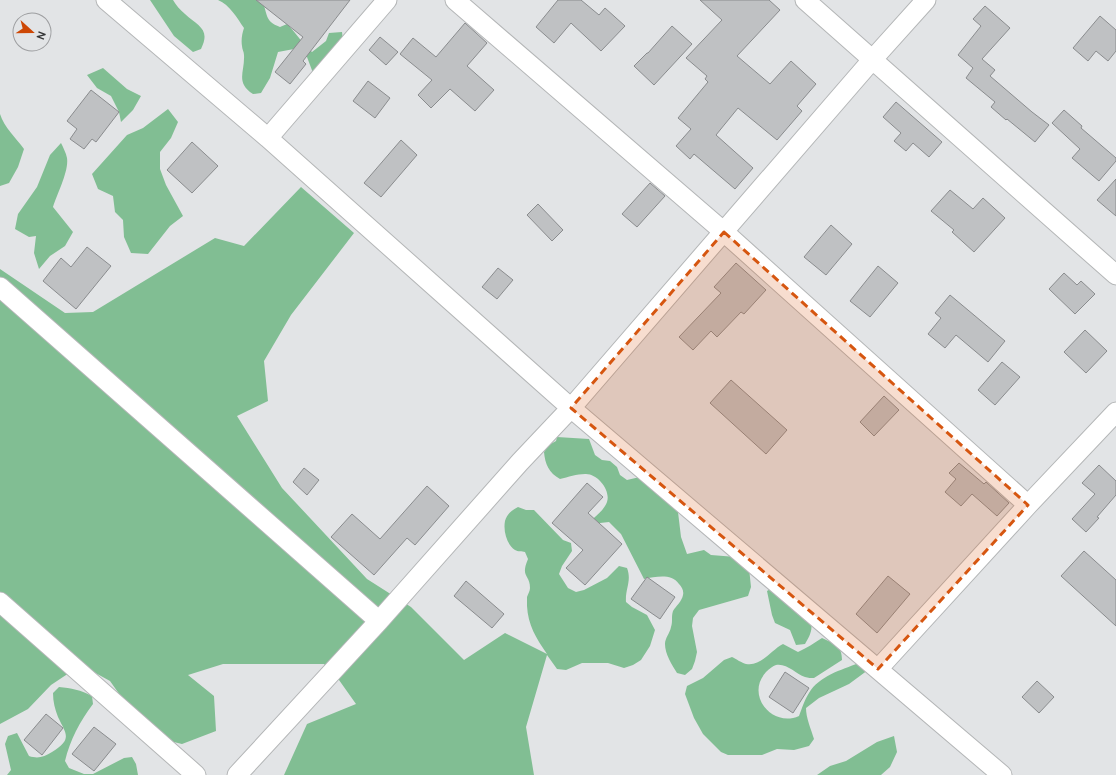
<svg xmlns="http://www.w3.org/2000/svg" width="1116" height="775" viewBox="0 0 1116 775" font-family="Cabin,sans-serif">
	<rect width="100%" height="100%" fill="#e2e4e6"/>
	<path fill="#81be93" d="M 150,0 L 173,0 C 176,5 180,10 185,14 C 198,26 211,29 201,49 L 193,52 L 174,36 Z
		M 218,0 L 262,0 C 268,14 264,21 280,27 L 287,24 C 296,33 303,44 312,52 L 326,41 L 329,33 L 342,32 L 343,41 L 313,73 L 307,57 L 303,50 L 294,49 L 278,52 L 270,78 L 261,93 L 253,94 C 235,82 245,72 244,55 C 244,52 242,49 242,46 C 241,40 242,34 244,28 C 237,18 230,5 218,0 Z
		M 103,68 L 127,89 L 141,96 L 133,110 L 121,122 L 119,112 L 111,96 L 97,88 L 87,75 Z
		M 168,109 L 178,122 L 171,138 L 160,152 L 160,169 L 166,185 L 183,216 L 170,226 L 148,254 L 131,253 L 124,237 L 123,220 L 115,212 L 113,196 L 98,189 L 92,174 L 127,135 L 143,128 Z
		M 0,114 C 4,127 16,138 24,149 L 18,167 L 9,183 L 0,186 Z
		M 61,143 C 63,147 66,153 67,158 C 69,171 57,194 53,207 L 73,232 L 65,246 L 50,256 L 39,269 L 34,253 L 36,236 L 29,237 L 15,229 L 18,214 L 37,187 L 50,155 Z
		M 301,187 L 354,233 L 291,315 L 264,361 L 268,401 L 237,416 L 282,488 L 367,579 L 411,607 L 464,660 L 505,633 L 547,654 C 536,638 528,625 527,606 C 527,603 527,600 527,597 C 528,594 530,591 530,588 C 530,574 520,578 528,559 L 525,552 C 522,551 518,552 515,550 C 507,545 503,531 505,521 C 507,514 512,510 518,507 L 526,510 L 534,510 L 563,540 L 571,543 L 572,551 L 562,566 L 559,574 L 568,588 L 576,592 L 584,590 L 607,578 L 619,566 L 627,568 C 632,581 625,589 626,602 L 632,607 L 647,615 L 655,630 L 650,646 L 641,660 L 633,665 L 624,668 L 608,663 L 582,663 L 566,670 L 557,669 L 547,655 L 526,727 L 534,775 L 284,775 L 307,724 L 356,704 L 339,680 L 324,664 L 223,664 L 188,675 L 214,696 L 216,731 L 182,744 L 149,736 L 110,681 L 81,665 L 51,685 L 28,709 L 0,724 L 0,269 L 65,313 L 93,312 L 215,238 L 244,246 Z
		M 557,437 L 589,439 L 595,455 L 602,460 L 610,461 L 617,467 L 620,475 L 627,480 L 644,476 L 678,512 L 681,537 L 687,554 L 704,550 L 711,555 L 736,557 L 749,568 L 751,587 L 748,596 L 699,610 L 693,618 L 692,626 L 697,652 L 695,661 L 692,669 L 685,675 L 677,673 C 672,665 665,654 665,644 C 665,638 670,633 671,627 C 673,621 671,617 673,611 C 676,606 682,601 683,595 C 684,591 682,587 679,584 C 671,573 656,577 644,579 L 621,534 L 609,522 L 600,523 L 593,528 L 586,525 C 592,519 604,511 607,502 C 611,490 597,473 585,474 C 577,474 568,477 560,479 C 549,473 545,464 544,452 L 549,445 L 556,441 Z
		M 772,588 C 778,593 808,616 810,621 C 814,629 809,637 805,644 L 796,645 L 790,630 L 775,623 L 772,615 L 767,591 Z
		M 822,638 C 834,644 842,645 842,660 L 814,678 C 811,678 808,678 805,677 C 796,674 787,663 776,665 C 773,666 769,669 766,672 C 745,695 772,728 799,716 C 802,708 805,699 809,693 C 819,676 841,670 859,663 L 868,670 L 849,684 L 819,698 L 806,708 C 806,718 811,729 814,739 L 809,746 L 794,750 L 777,749 L 762,755 L 728,755 L 721,752 L 703,734 L 694,718 L 685,694 L 687,686 L 703,678 L 724,660 L 732,657 C 736,659 742,663 746,664 C 761,667 771,650 783,644 L 798,652 C 807,648 814,643 822,638 Z
		M 59,687 C 71,688 81,690 92,696 L 93,704 C 80,721 70,740 65,761 L 69,768 L 84,774 L 93,774 L 124,758 L 132,757 L 136,764 L 138,775 L 7,775 L 11,770 L 5,744 L 8,736 L 17,733 L 29,756 C 38,759 44,757 52,752 C 73,739 66,734 58,717 C 55,709 53,702 53,693 Z
		M 894,736 L 897,752 L 890,767 L 881,775 L 817,775 L 830,766 L 846,761 L 877,742 Z"/>
	<path fill="#bfc1c3" stroke="#8a8c8e" d="M 256,0 L 350,0 L 303,61 L 306,64 L 290,84 L 275,72 L 303,37 Z
		M 558,0 L 581,0 L 599,15 L 605,8 L 625,26 L 601,51 L 571,23 L 554,43 L 536,27 Z
		M 700,0 L 769,0 L 780,10 L 737,56 L 770,84 L 791,61 L 816,84 L 797,106 L 802,111 L 777,140 L 738,108 L 716,135 L 753,168 L 735,189 L 694,154 L 690,159 L 676,146 L 691,129 L 678,118 L 708,82 L 705,79 L 707,76 L 686,58 L 722,20 Z
		M 985,6 L 1010,28 L 982,59 L 995,70 L 990,76 L 1032,112 L 1049,125 L 1035,142 L 1007,119 L 1006,120 L 991,107 L 995,102 L 966,78 L 973,68 L 958,55 L 981,26 L 973,19 Z
		M 1100,16 L 1116,30 L 1116,51 L 1108,61 L 1096,51 L 1088,61 L 1073,48 Z
		M 465,23 L 487,43 L 467,66 L 494,90 L 475,111 L 450,89 L 431,108 L 418,95 L 432,80 L 400,54 L 413,38 L 436,57 Z
		M 672,26 L 692,44 L 654,85 L 634,66 L 647,53 L 648,53 Z
		M 380,37 L 398,52 L 386,65 L 369,50 Z
		M 368,81 L 390,98 L 375,118 L 353,101 Z
		M 91,90 L 119,112 L 96,142 L 92,139 L 84,149 L 70,139 L 77,129 L 67,121 Z
		M 896,102 L 942,142 L 929,157 L 913,143 L 906,151 L 894,141 L 901,133 L 883,117 Z
		M 1064,110 L 1082,126 L 1081,128 L 1116,158 L 1116,161 L 1099,181 L 1072,158 L 1080,149 L 1052,123 Z
		M 401,140 L 417,155 L 381,197 L 364,183 Z
		M 192,142 L 218,166 L 192,193 L 167,170 Z
		M 1116,179 L 1116,216 L 1097,200 Z
		M 650,183 L 665,196 L 637,227 L 622,214 Z
		M 950,190 L 973,209 L 983,198 L 1005,218 L 974,252 L 952,232 L 954,230 L 931,211 Z
		M 538,204 L 563,230 L 552,241 L 527,215 Z
		M 831,225 L 852,244 L 826,275 L 804,257 Z
		M 87,247 L 111,266 L 76,309 L 43,281 L 61,258 L 71,267 Z
		M 736,263 L 766,290 L 744,314 L 741,312 L 717,337 L 711,331 L 693,350 L 679,337 L 721,293 L 714,287 Z
		M 878,266 L 898,283 L 870,317 L 850,301 Z
		M 498,268 L 513,280 L 497,299 L 482,287 Z
		M 1064,273 L 1077,285 L 1081,281 L 1095,294 L 1075,314 L 1049,289 Z
		M 950,295 L 1005,341 L 988,362 L 956,335 L 945,348 L 928,334 L 941,318 L 935,313 Z
		M 1085,330 L 1107,351 L 1086,373 L 1064,352 Z
		M 1002,362 L 1020,377 L 995,405 L 978,390 Z
		M 731,380 L 787,430 L 766,454 L 710,403 Z
		M 884,396 L 899,410 L 874,436 L 860,422 Z
		M 959,463 L 984,484 L 986,482 L 1009,503 L 997,516 L 972,494 L 961,506 L 945,492 L 956,479 L 949,473 Z
		M 1099,465 L 1116,481 L 1116,495 L 1097,517 L 1099,518 L 1086,532 L 1072,519 L 1095,494 L 1082,483 Z
		M 304,468 L 319,480 L 307,495 L 293,482 Z
		M 587,483 L 603,497 L 588,513 L 622,544 L 585,585 L 566,568 L 583,550 L 552,523 Z
		M 427,486 L 449,506 L 415,545 L 407,538 L 374,575 L 331,537 L 352,514 L 380,539 Z
		M 1084,551 L 1116,580 L 1116,626 L 1061,576 Z
		M 888,576 L 910,594 L 877,633 L 856,614 Z
		M 647,577 L 675,597 L 660,619 L 631,599 Z
		M 466,581 L 504,614 L 492,628 L 454,596 Z
		M 785,672 L 809,688 L 793,713 L 769,697 Z
		M 1037,681 L 1054,697 L 1039,713 L 1022,697 Z
		M 46,714 L 63,728 L 42,755 L 24,740 Z
		M 94,727 L 116,744 L 94,771 L 72,754 Z"/>
	<g fill="none" stroke-linecap="round" stroke-linejoin="round">
		<defs>
			<path id="street" d="M 106,0 L 268,138 L 571,408 L 1002,775
				M 455,0 L 724,232 L 1028,505
				M 805,0 L 1116,275
				M 268,138 L 387,0
				M 0,287 L 379,621
				M 0,602 L 196,775
				M 878,669 L 1028,505 L 1116,412
				M 237,775 L 379,621 L 520,462 L 571,408 L 872,60 L 926,0"/>
		</defs>
		<use href="#street" stroke="#b4b6b7" stroke-width="21"/>
		<use href="#street" stroke="#fff" stroke-width="19"/>
	</g>
	<path fill="#d65610" fill-opacity="0.2" stroke="#d65610" stroke-width="3" stroke-dasharray="8 5" stroke-linejoin="round" d="M 724,232 L 1028,505 L 878,669 L 571,408 Z"/>
	<g transform="translate(32 32) rotate(111)"><circle r="19" fill="#e2e4e6" stroke="#9d9ea0"/>
	<path d="M0-3L7 15L0 10L-7 15Z" fill="#cd4705"/>
	<text y="-6" font-size="11" font-weight="bold" text-anchor="middle" fill="#353637">N</text>
	</g>
</svg>
